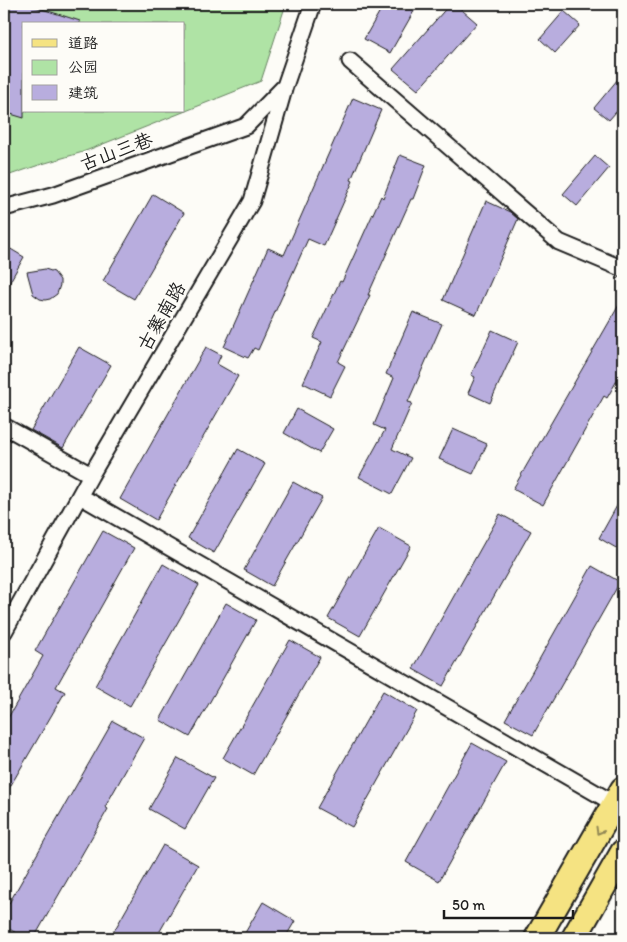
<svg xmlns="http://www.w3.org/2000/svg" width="627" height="942" viewBox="0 0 627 942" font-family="Itim,'LXGW WenKai TC',sans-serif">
	<rect width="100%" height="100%" fill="#fdfcf7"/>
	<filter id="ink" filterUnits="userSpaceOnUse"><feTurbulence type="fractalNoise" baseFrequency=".02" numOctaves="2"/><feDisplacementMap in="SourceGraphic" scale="10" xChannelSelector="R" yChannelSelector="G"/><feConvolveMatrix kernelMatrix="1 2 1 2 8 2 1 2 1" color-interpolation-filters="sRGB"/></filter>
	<g filter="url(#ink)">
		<path fill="#afe3a5" stroke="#668060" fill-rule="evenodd" d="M 4,4 L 286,4 L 261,81 L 83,152 L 42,164 L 4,177 ZM 24,24 L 184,24 L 184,111 L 24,111 Z"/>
		<path fill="#b8adde" stroke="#1c1c1c" d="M 4,4 L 26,4 L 80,21 L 80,24 L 24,24 L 24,118 L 4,112 Z
			M 384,4 L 418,4 L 390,53 L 364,39 Z
			M 450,4 L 455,4 L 477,23 L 418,90 L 393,69 Z
			M 564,11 L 580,25 L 555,53 L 540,39 Z
			M 623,73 L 623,104 L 609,120 L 594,108 Z
			M 353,98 L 381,110 L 351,180 L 353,181 L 324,246 L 308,239 L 258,350 L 254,348 L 248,358 L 224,347 L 268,248 L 284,255 Z
			M 400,155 L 426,165 L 413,199 L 411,199 L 368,295 L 370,295 L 338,362 L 345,366 L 330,396 L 303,383 L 322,342 L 313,338 L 340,281 L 342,282 L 381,196 L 383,198 Z
			M 595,156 L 609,168 L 577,206 L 563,194 Z
			M 153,194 L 184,213 L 134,299 L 103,281 Z
			M 486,201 L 510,212 L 518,219 L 476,315 L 443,300 Z
			M 4,245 L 24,257 L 4,292 Z
			M 45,269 L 54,272 L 60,280 L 60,285 L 57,294 L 50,299 L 45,300 L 40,299 L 33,294 L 27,272 Z
			M 623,298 L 623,370 L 607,398 L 604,396 L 543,505 L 513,489 Z
			M 413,312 L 442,324 L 408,402 L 412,403 L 392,449 L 411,458 L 392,494 L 359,477 L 385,430 L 374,425 L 394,378 L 386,374 Z
			M 492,330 L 518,342 L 490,403 L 468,393 L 475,377 L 471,375 Z
			M 79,347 L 111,365 L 63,448 L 31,430 Z
			M 206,347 L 221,355 L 217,364 L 238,376 L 156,520 L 120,499 Z
			M 297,409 L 333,429 L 319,453 L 284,433 Z
			M 453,429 L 487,444 L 473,474 L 439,459 Z
			M 238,449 L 265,464 L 214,553 L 188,538 Z
			M 293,482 L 322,498 L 272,586 L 244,570 Z
			M 623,495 L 623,552 L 599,538 Z
			M 500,514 L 531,531 L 443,686 L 413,669 Z
			M 379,528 L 411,546 L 360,636 L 328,618 Z
			M 103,531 L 134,548 L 56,687 L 65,692 L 4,797 L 4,725 L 43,656 L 35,651 Z
			M 163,564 L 199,585 L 130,706 L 95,686 Z
			M 592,566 L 620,582 L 533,735 L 505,720 Z
			M 226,603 L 256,620 L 190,737 L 160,720 Z
			M 290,640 L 320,657 L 253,775 L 223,758 Z
			M 383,691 L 417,711 L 352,827 L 317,808 Z
			M 113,721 L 144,738 L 105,807 L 108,809 L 34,938 L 25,938 L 4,926 L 4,912 Z
			M 472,743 L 506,762 L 439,881 L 406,862 Z
			M 178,758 L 214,778 L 185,829 L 149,809 Z
			M 163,845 L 198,865 L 156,938 L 110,938 Z
			M 263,902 L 295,921 L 285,938 L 242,938 Z"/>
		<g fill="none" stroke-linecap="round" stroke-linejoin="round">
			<defs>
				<path id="minor" d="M 350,61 L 559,242 L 623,269
					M 4,208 L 53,195 L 246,126 L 283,88
					M 4,426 L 91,475
					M 80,496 L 615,804
					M 4,632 L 91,475 L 252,201 L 285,86 L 313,4"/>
				<path id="primary" d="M 537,938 L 623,789
					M 574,938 L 623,852"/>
			</defs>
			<use href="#minor" stroke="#1c1c1c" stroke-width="19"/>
			<use href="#primary" stroke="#1c1c1c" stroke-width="28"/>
			<use href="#minor" stroke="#fdfcf7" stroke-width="15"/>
			<use href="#primary" stroke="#f5e382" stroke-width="24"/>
		</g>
		<defs><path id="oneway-chevron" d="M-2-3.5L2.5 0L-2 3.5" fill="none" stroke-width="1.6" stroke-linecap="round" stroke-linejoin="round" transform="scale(1.25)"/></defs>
		<use stroke="#938954" href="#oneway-chevron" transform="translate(599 831) rotate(120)"/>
	</g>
	<g text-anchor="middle" stroke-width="5" stroke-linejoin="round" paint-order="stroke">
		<g font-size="19" fill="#1c1c1c" stroke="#fdfcf7">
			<text transform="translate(116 151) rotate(-20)" y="7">古山三巷</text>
			<text transform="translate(161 316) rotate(-60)" y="7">古寨南路</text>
		</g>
	</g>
	<rect width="627" height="942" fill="none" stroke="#fdfcf7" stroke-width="20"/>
	<rect x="10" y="10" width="607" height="922" fill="none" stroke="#1c1c1c" stroke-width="2" filter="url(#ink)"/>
	<rect x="22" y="22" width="162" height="90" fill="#fdfcf7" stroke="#a3a29f"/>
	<rect x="32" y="39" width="25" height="8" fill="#f5e382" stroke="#a3a29f"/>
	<text x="68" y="48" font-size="15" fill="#1c1c1c">道路</text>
	<rect x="32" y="60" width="25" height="15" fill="#afe3a5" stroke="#a3a29f"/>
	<text x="68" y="72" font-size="15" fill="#1c1c1c">公园</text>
	<rect x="32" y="85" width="25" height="15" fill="#b8adde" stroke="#a3a29f"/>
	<text x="68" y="98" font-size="15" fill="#1c1c1c">建筑</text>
	<path d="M444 910v8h129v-8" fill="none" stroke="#1c1c1c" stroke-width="2.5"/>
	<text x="452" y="910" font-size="15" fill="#1c1c1c" stroke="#fdfcf7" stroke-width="4" paint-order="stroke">50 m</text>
</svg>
